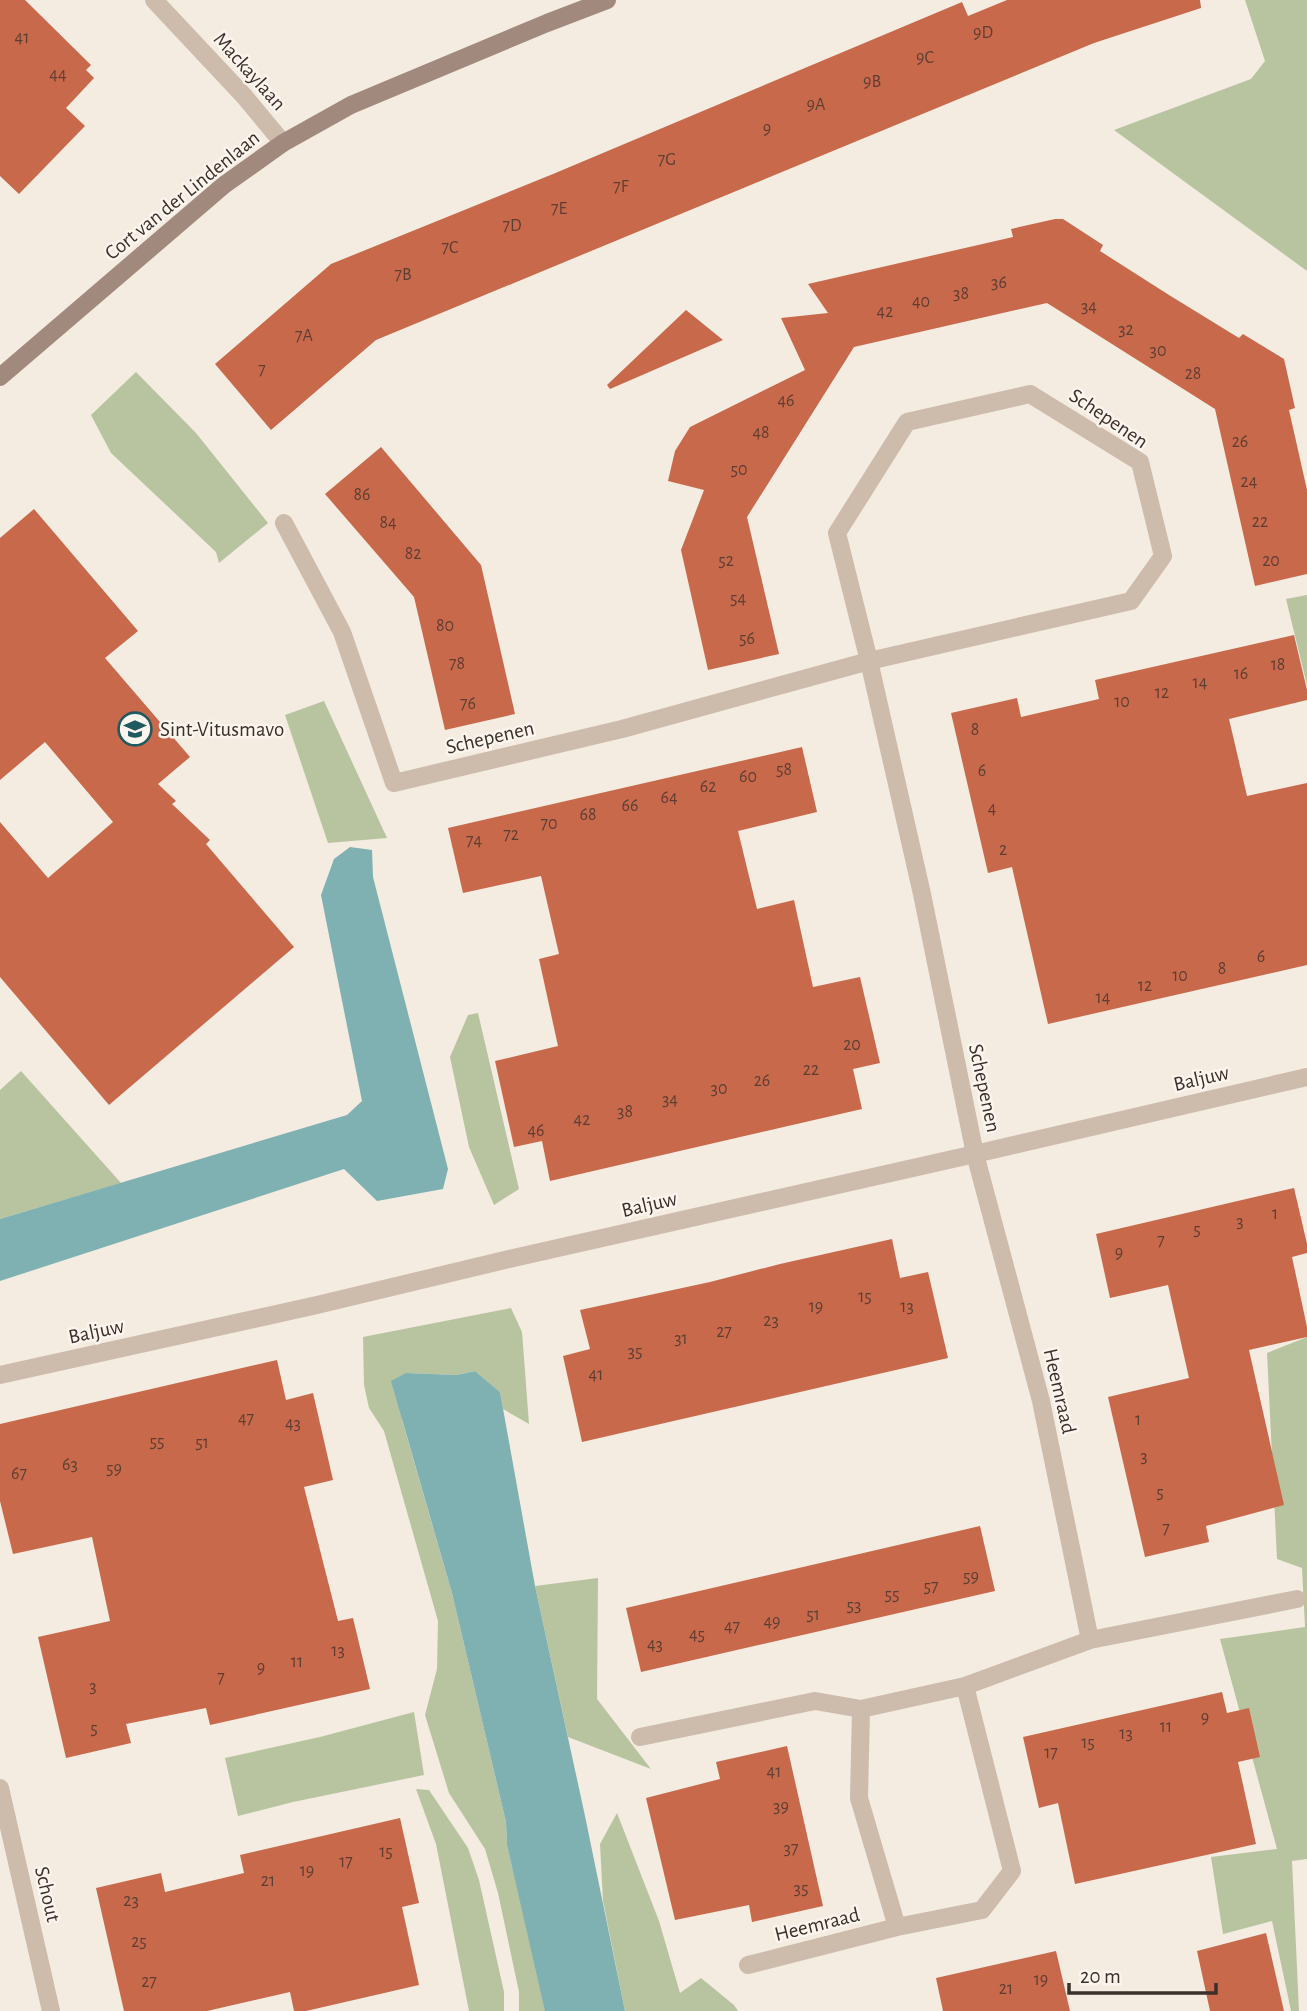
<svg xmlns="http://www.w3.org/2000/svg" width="1307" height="2011" viewBox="0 0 1307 2011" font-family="'Alegreya Sans',sans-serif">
	<rect width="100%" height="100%" fill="#f4ebe1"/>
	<path fill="#b8c4a0" d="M 1245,0 L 1307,0 L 1307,271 L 1114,130 L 1251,79 L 1265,61 Z
		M 136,372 L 196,433 L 268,523 L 219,563 L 216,552 L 111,453 L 91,415 Z
		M 1307,595 L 1307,685 L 1286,599 Z
		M 324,701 L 387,838 L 328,843 L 285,715 Z
		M 478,1013 L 519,1189 L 494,1205 L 469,1147 L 450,1057 L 468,1015 Z
		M 21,1071 L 121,1183 L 0,1219 L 0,1090 Z
		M 511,1308 L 522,1332 L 529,1424 L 503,1409 L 500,1392 L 475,1371 L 457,1375 L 406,1373 L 402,1420 L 452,1593 L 506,1822 L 507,1845 L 547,2011 L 519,2011 L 519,1992 L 498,1893 L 485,1849 L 449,1793 L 425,1715 L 437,1669 L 438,1621 L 384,1431 L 369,1408 L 364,1385 L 363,1337 Z
		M 1307,1337 L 1307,1859 L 1292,1861 L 1299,2011 L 1291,2011 L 1272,1921 L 1223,1934 L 1211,1857 L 1277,1849 L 1220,1639 L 1305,1627 L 1302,1568 L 1277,1559 L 1267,1353 Z
		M 598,1578 L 597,1699 L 651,1769 L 568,1737 L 535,1586 Z
		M 414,1712 L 424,1775 L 293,1802 L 238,1816 L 225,1758 L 320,1737 Z
		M 416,1789 L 429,1790 L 468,1848 L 479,1880 L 504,1992 L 504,2011 L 469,2011 L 436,1844 Z
		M 617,1813 L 659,1921 L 680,1993 L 701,1978 L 734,2005 L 738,2011 L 625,2011 L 603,1901 L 600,1844 Z"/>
	<path fill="#7fb0b2" d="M 350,847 L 372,850 L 373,877 L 448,1169 L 443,1189 L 377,1201 L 344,1169 L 0,1281 L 0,1219 L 347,1115 L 362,1101 L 321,895 L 334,859 Z
		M 475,1371 L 500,1392 L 535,1586 L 585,1816 L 625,2011 L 545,2011 L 507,1845 L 506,1822 L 452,1593 L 391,1381 L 406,1373 L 457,1375 Z"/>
	<path fill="#c8694b" d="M 0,0 L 25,0 L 91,65 L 86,70 L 94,78 L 66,108 L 85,126 L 19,194 L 0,176 Z
		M 1007,0 L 1200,0 L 1201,8 L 1094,43 L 376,340 L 271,430 L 215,364 L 331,264 L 553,174 L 962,2 L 968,16 Z
		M 1055,219 L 1063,219 L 1103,245 L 1100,251 L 1169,295 L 1239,338 L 1243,334 L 1284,359 L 1295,408 L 1289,410 L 1307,490 L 1307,574 L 1255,586 L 1215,409 L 1047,303 L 854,347 L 747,517 L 779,654 L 708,670 L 681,550 L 704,490 L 668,481 L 675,451 L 690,427 L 805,370 L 781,318 L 828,313 L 808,284 L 1013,237 L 1011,229 Z
		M 686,310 L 723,340 L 610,389 L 607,385 Z
		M 381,447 L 481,565 L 515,714 L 445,730 L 414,597 L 325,494 Z
		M 34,509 L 138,631 L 105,658 L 190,757 L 158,784 L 176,801 L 172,804 L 210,840 L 206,844 L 294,947 L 109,1105 L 0,977 L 0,822 L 48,878 L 113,822 L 45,742 L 0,780 L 0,538 Z
		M 1294,635 L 1307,690 L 1307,700 L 1229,719 L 1247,796 L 1307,783 L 1307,965 L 1048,1024 L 1012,867 L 988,873 L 951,713 L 1017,698 L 1021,717 L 1099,699 L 1095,680 Z
		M 802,747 L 817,812 L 738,831 L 757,909 L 794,900 L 813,987 L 860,977 L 880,1063 L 853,1069 L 862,1109 L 550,1181 L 542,1141 L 514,1147 L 495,1061 L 558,1046 L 539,959 L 559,954 L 541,876 L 463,893 L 448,828 Z
		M 1294,1188 L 1307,1244 L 1307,1253 L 1292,1257 L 1307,1327 L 1307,1337 L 1249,1350 L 1284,1505 L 1206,1526 L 1209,1542 L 1145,1557 L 1108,1397 L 1189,1378 L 1168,1285 L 1110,1298 L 1096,1234 Z
		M 892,1239 L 900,1278 L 928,1272 L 948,1358 L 582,1442 L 563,1356 L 590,1349 L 580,1310 L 710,1282 L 780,1264 Z
		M 277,1360 L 286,1400 L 313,1393 L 333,1480 L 304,1487 L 338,1621 L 353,1618 L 370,1689 L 210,1725 L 206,1708 L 126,1724 L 131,1743 L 66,1758 L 38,1637 L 110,1621 L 92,1537 L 13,1554 L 0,1501 L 0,1424 Z
		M 980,1526 L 995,1591 L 641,1672 L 626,1608 Z
		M 1222,1692 L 1227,1713 L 1249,1708 L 1260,1757 L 1238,1762 L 1256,1844 L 1075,1884 L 1058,1803 L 1039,1808 L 1023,1737 Z
		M 787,1746 L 823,1906 L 752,1922 L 749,1905 L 675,1920 L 646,1798 L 720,1779 L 716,1762 Z
		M 400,1818 L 419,1903 L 402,1907 L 419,1985 L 306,2011 L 294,2011 L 290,1992 L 207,2011 L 124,2011 L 96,1888 L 161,1873 L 165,1892 L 244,1873 L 240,1855 Z
		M 1266,1933 L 1284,2011 L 1210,2011 L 1197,1951 Z
		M 1056,1951 L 1070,2011 L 943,2011 L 936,1978 Z"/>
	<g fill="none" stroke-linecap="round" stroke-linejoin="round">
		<path stroke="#cdbbac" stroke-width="18" d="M 154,0 L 244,96 L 283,143
			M 284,523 L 342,632 L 394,783 L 622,729 L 869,661 L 1131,601 L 1163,556 L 1140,462 L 1030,394 L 907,422 L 837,533 L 869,661 L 922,894 L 975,1154 L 1041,1401 L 1090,1640
			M 0,1375 L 317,1305 L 509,1259 L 975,1154 L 1307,1077
			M 861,1709 L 859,1798 L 897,1927
			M 640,1737 L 815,1701 L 861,1709 L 965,1686 L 1090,1640 L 1297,1599
			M 0,1788 L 51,2011
			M 748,1965 L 897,1927 L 982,1910 L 1012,1871 L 965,1686"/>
		<path stroke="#a18a7d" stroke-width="18" d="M 0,377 L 224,185 L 283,143 L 351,105 L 547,23 L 607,0"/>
	</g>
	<defs>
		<symbol id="school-ring" viewBox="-11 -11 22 22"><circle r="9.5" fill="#fbf5ee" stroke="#1f5a5e" stroke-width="1.5"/><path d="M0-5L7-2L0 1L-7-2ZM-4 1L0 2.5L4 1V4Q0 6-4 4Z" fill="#1f5a5e"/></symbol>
	</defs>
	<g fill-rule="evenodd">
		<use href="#school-ring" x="116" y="710" width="38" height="38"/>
	</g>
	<g text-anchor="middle" stroke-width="5" stroke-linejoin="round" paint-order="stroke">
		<g font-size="18" fill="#5e3e33">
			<text x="983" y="38">9D</text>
			<text x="22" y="43">41</text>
			<text x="925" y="63">9C</text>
			<text x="58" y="80">44</text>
			<text x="872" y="87">9B</text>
			<text x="816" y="110">9A</text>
			<text x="767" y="134">9</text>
			<text x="667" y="165">7G</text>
			<text x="621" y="192">7F</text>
			<text x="559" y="214">7E</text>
			<text x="512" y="231">7D</text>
			<text x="450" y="253">7C</text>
			<text x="403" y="280">7B</text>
			<text x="999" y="288">36</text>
			<text x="961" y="299">38</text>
			<text x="921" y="307">40</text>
			<text x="1089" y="312">34</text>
			<text x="885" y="317">42</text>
			<text x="1126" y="335">32</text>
			<text x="304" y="341">7A</text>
			<text x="1158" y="356">30</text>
			<text x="262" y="375">7</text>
			<text x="1193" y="379">28</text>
			<text x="786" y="406">46</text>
			<text x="761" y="438">48</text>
			<text x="1240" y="447">26</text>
			<text x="739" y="475">50</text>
			<text x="1249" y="487">24</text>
			<text x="362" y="500">86</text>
			<text x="1260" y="527">22</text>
			<text x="388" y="528">84</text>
			<text x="413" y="559">82</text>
			<text x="726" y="566">52</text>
			<text x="1271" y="566">20</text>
			<text x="738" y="604">54</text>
			<text x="445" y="631">80</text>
			<text x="747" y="644">56</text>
			<text x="457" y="669">78</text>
			<text x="1278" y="670">18</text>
			<text x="1241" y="679">16</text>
			<text x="1200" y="688">14</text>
			<text x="1162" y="698">12</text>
			<text x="1122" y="707">10</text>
			<text x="468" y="709">76</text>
			<text x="975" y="735">8</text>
			<text x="784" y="775">58</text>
			<text x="982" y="776">6</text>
			<text x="748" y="782">60</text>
			<text x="708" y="792">62</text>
			<text x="669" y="803">64</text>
			<text x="630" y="811">66</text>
			<text x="992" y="814">4</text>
			<text x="588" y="820">68</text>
			<text x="549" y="829">70</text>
			<text x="511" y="840">72</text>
			<text x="474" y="846">74</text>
			<text x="1003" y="855">2</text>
			<text x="1261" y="962">6</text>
			<text x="1222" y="974">8</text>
			<text x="1180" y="981">10</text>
			<text x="1145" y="991">12</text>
			<text x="1103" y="1003">14</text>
			<text x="852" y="1050">20</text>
			<text x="811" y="1075">22</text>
			<text x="762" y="1086">26</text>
			<text x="719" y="1094">30</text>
			<text x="670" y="1105">34</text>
			<text x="625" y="1117">38</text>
			<text x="582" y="1125">42</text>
			<text x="536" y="1136">46</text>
			<text x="1275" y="1219">1</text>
			<text x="1240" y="1227">3</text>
			<text x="1197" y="1235">5</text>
			<text x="1161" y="1246">7</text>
			<text x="1119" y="1258">9</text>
			<text x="865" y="1302">15</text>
			<text x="816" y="1312">19</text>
			<text x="907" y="1312">13</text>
			<text x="771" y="1326">23</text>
			<text x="724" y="1337">27</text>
			<text x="681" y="1344">31</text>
			<text x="635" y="1357">35</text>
			<text x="596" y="1380">41</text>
			<text x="246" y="1424">47</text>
			<text x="1138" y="1425">1</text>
			<text x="293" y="1429">43</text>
			<text x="157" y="1447">55</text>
			<text x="202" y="1448">51</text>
			<text x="1144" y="1462">3</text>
			<text x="70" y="1470">63</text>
			<text x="114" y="1474">59</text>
			<text x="19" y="1479">67</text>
			<text x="1160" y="1498">5</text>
			<text x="1166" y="1534">7</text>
			<text x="971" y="1582">59</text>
			<text x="931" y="1592">57</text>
			<text x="892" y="1600">55</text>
			<text x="854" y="1611">53</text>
			<text x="813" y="1620">51</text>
			<text x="772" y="1627">49</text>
			<text x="732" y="1632">47</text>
			<text x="697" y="1640">45</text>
			<text x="655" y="1650">43</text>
			<text x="338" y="1656">13</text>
			<text x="297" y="1667">11</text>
			<text x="261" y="1673">9</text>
			<text x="221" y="1683">7</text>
			<text x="93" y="1692">3</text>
			<text x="1205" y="1723">9</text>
			<text x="1166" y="1732">11</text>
			<text x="94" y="1734">5</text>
			<text x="1126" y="1739">13</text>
			<text x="1088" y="1748">15</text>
			<text x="1051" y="1758">17</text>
			<text x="774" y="1777">41</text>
			<text x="781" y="1812">39</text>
			<text x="791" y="1854">37</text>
			<text x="386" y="1857">15</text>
			<text x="346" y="1867">17</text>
			<text x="307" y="1876">19</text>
			<text x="268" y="1886">21</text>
			<text x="801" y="1894">35</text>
			<text x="131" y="1906">23</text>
			<text x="139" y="1947">25</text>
			<text x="1041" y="1985">19</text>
			<text x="149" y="1987">27</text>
			<text x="1006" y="1994">21</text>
		</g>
		<g font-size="21" fill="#3b302b" stroke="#fbf5ee">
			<text transform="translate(250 71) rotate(48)" y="7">Mackaylaan</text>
			<text transform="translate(182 195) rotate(-39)" y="7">Cort van der Lindenlaan</text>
			<text transform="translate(1109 418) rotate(34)" y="7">Schepenen</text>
			<text transform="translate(490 737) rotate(-13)" y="7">Schepenen</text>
			<text transform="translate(1201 1078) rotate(-13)" y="7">Baljuw</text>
			<text transform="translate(985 1088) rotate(78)" y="7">Schepenen</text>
			<text transform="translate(649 1204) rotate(-13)" y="7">Baljuw</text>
			<text transform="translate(96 1331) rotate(-12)" y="7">Baljuw</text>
			<text transform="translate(1060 1391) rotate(77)" y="7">Heemraad</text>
			<text transform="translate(48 1894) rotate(77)" y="7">Schout</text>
			<text transform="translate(817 1924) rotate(-14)" y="7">Heemraad</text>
		</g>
		<g font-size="21" fill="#3b302b" stroke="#fbf5ee" text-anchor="start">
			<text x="160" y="736">Sint-Vitusmavo</text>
		</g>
	</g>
	<path d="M1069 1983v10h147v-10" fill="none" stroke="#3b302b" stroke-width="3.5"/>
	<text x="1080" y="1983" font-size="21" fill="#3b302b" stroke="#fbf5ee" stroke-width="5" paint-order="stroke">20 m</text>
</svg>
